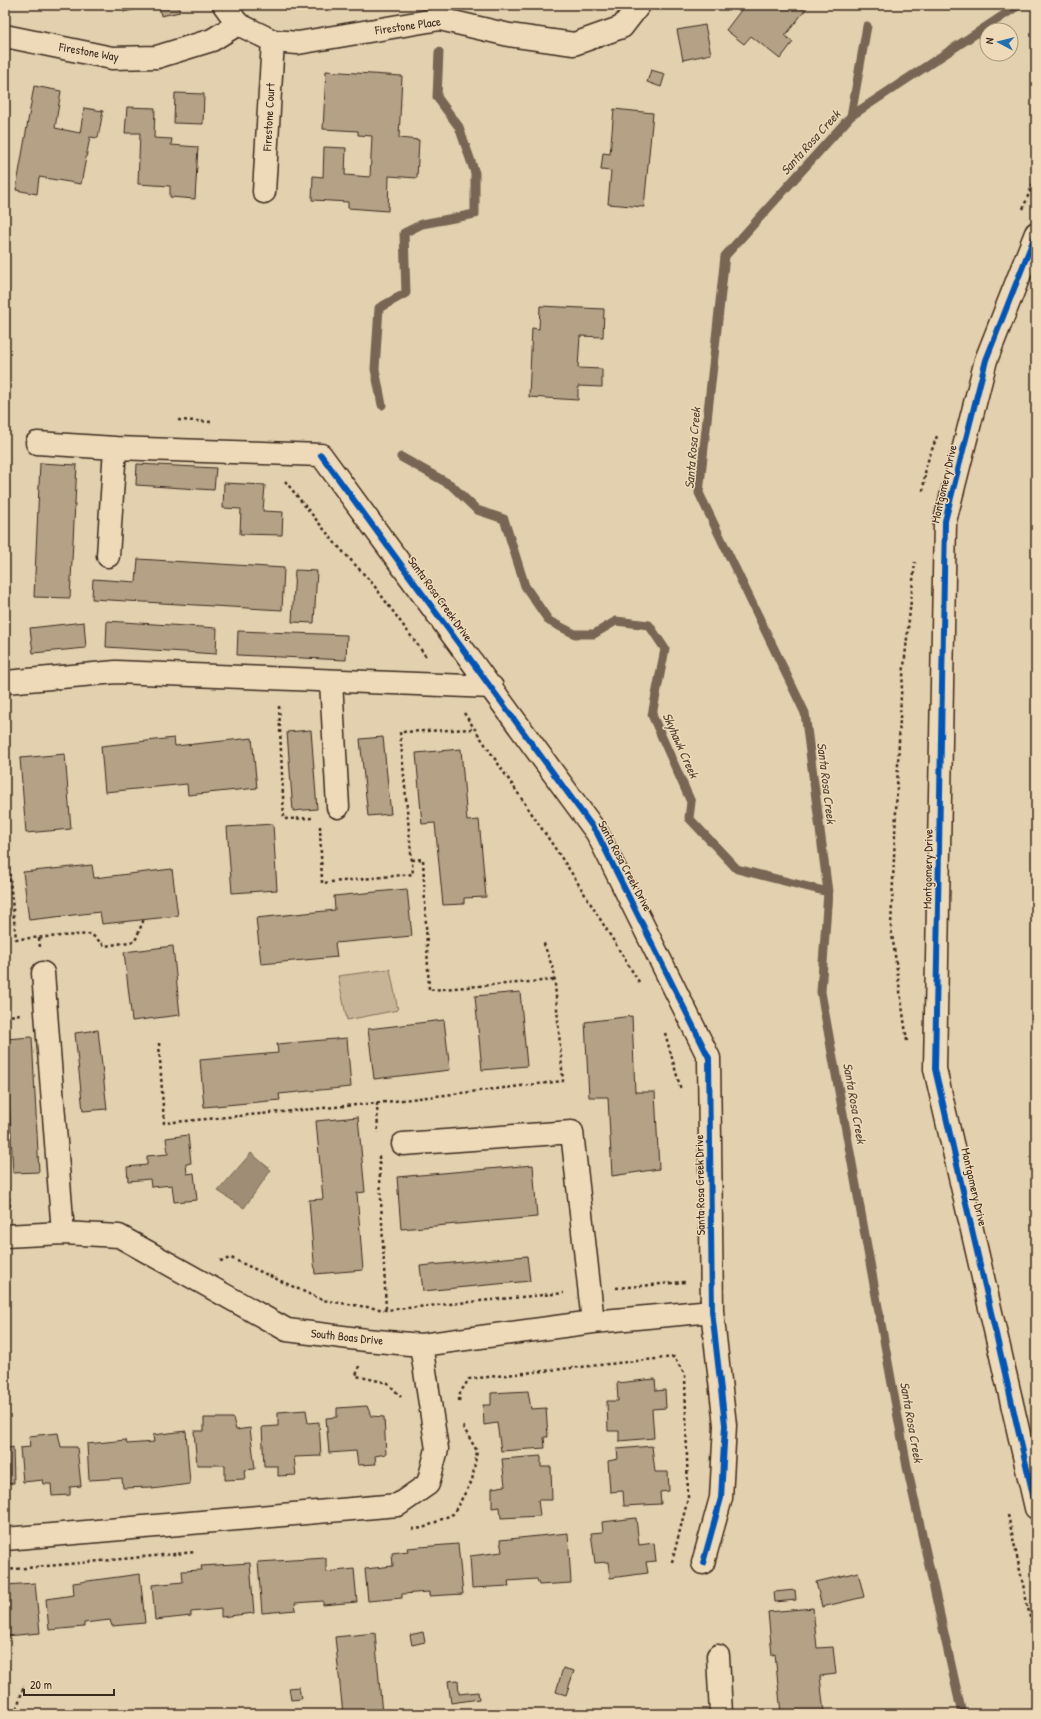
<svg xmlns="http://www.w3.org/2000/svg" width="1041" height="1719" viewBox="0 0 1041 1719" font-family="'Patrick Hand',sans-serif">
	<rect width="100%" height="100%" fill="#e3d0af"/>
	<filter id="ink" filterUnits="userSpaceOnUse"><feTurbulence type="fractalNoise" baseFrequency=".025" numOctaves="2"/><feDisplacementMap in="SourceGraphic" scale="8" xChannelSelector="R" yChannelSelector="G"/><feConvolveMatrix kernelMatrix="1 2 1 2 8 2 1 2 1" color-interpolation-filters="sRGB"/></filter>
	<g filter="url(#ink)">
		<path fill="#c7b497" stroke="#816f5a" d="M 390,969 L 398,1010 L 347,1020 L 338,976 Z"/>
		<path fill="#a08d75" stroke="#786552" d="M 251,1153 L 271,1170 L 244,1208 L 218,1191 Z"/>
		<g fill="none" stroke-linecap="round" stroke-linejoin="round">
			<path stroke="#786552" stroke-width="9" d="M 851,116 L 867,26
				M 382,405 L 375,369 L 379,308 L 406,293 L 404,233 L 422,224 L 475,214 L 475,173 L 459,127 L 437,97 L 439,52
				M 401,457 L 451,485 L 477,510 L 504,519 L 525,586 L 549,621 L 575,634 L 594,634 L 616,621 L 649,625 L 665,649 L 652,715 L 691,802 L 689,818 L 737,869 L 828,892
				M 962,1714 L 907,1467 L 821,992 L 828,892 L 805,713 L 699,493 L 725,256 L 851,116 L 1019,5"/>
		</g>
		<path fill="#b4a186" stroke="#3b2a1e" d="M 122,5 L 178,5 L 180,12 L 161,16 L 159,5 L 123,12 Z
			M 745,5 L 809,5 L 785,36 L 793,42 L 780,59 L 751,36 L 744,44 L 726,30 Z
			M 705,25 L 711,54 L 683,60 L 677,30 Z
			M 651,70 L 665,74 L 661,87 L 647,82 Z
			M 326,71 L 402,76 L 399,138 L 419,140 L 417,178 L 389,176 L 388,211 L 348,208 L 348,202 L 312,200 L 313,176 L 323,177 L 324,147 L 346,148 L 345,175 L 370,177 L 372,136 L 358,135 L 358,131 L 323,129 Z
			M 34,86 L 61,91 L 55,128 L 80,133 L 84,108 L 103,111 L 98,138 L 90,137 L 81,184 L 39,177 L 37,194 L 16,190 Z
			M 175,93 L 204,94 L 203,124 L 174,123 Z
			M 127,107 L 155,108 L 154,138 L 172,139 L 171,145 L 198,147 L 195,199 L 170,197 L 170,186 L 138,184 L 140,133 L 125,133 Z
			M 614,109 L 653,113 L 644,207 L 608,204 L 611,171 L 601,170 L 603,153 L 610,154 Z
			M 540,306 L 604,309 L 603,337 L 580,336 L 578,368 L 602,369 L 602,387 L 578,386 L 578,400 L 529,397 L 532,328 L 539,329 Z
			M 40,463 L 77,465 L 70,598 L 34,597 Z
			M 137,464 L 216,468 L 214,490 L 136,485 Z
			M 224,483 L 265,485 L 263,511 L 283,512 L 282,535 L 240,534 L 241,509 L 223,508 Z
			M 138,559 L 284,568 L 282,610 L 92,599 L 93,579 L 136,582 Z
			M 295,570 L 317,571 L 314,623 L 292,622 Z
			M 107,621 L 217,628 L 216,654 L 106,647 Z
			M 84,622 L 86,648 L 33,653 L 30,628 Z
			M 238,631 L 347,635 L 346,660 L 237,655 Z
			M 311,730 L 317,809 L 293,811 L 287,732 Z
			M 383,737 L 391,814 L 368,816 L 360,739 Z
			M 174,738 L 175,746 L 252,738 L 257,788 L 188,795 L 187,784 L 105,792 L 101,746 Z
			M 461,749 L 467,821 L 479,820 L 486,897 L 464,898 L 464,904 L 443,905 L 435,823 L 422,824 L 416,753 Z
			M 65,754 L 71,829 L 26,833 L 20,758 Z
			M 273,824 L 277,890 L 232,893 L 227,827 Z
			M 92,865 L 94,878 L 172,869 L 178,916 L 102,924 L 100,912 L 29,920 L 23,872 Z
			M 407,889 L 412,936 L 335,943 L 337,957 L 261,964 L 256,918 L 335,910 L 334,896 Z
			M 173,946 L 180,1015 L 132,1021 L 124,952 Z
			M 520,992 L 527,1066 L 482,1070 L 475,996 Z
			M 632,1016 L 635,1092 L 655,1092 L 659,1169 L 612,1176 L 608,1097 L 589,1097 L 585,1022 Z
			M 444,1020 L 450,1070 L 374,1079 L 368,1029 Z
			M 98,1030 L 107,1109 L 83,1111 L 75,1033 Z
			M 32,1037 L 39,1172 L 13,1173 L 6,1039 Z
			M 347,1038 L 351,1087 L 279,1094 L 280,1100 L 204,1107 L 200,1060 L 278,1053 L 277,1044 Z
			M 358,1117 L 365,1192 L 357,1193 L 363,1270 L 315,1274 L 309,1200 L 323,1199 L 316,1121 Z
			M 188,1135 L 191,1163 L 186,1164 L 187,1174 L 194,1173 L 197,1200 L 174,1202 L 172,1185 L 151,1187 L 150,1179 L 128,1181 L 127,1167 L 147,1165 L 147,1156 L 168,1154 L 166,1138 Z
			M 533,1165 L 537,1217 L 401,1229 L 397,1177 Z
			M 527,1256 L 530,1281 L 423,1291 L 420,1266 Z
			M 655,1379 L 656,1391 L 665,1390 L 666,1408 L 652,1409 L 654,1438 L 619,1441 L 619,1431 L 608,1431 L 607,1401 L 618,1401 L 617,1383 Z
			M 528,1391 L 531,1409 L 546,1408 L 548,1437 L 544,1437 L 545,1448 L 501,1451 L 497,1423 L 484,1425 L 483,1405 L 491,1405 L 491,1393 Z
			M 367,1406 L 371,1416 L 384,1417 L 386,1454 L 375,1456 L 376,1464 L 358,1465 L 356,1451 L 329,1453 L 326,1418 L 337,1417 L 337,1408 Z
			M 306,1410 L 308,1423 L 319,1422 L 321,1456 L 294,1457 L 296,1475 L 278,1476 L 278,1466 L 264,1466 L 262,1427 L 278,1426 L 278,1412 Z
			M 204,1418 L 233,1418 L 236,1430 L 250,1428 L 255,1469 L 244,1470 L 245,1479 L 225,1480 L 225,1465 L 197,1465 L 194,1431 L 204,1431 Z
			M 186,1431 L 190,1484 L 152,1489 L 152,1487 L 123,1488 L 122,1478 L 89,1480 L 87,1444 L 126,1440 L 127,1444 L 154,1442 L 153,1435 Z
			M 58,1433 L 61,1447 L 77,1447 L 81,1486 L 70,1487 L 70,1495 L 52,1496 L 51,1484 L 44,1484 L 43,1480 L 23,1482 L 20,1448 L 30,1447 L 29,1436 Z
			M 652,1446 L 655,1472 L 668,1472 L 669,1491 L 660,1492 L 661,1504 L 624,1506 L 623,1491 L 610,1492 L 608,1461 L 618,1459 L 617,1449 Z
			M 13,1447 L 14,1483 L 5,1484 L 5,1449 Z
			M 541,1456 L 541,1467 L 551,1467 L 552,1500 L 538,1500 L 540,1516 L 501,1518 L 500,1507 L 492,1508 L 492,1488 L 505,1486 L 502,1459 Z
			M 636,1518 L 639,1545 L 654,1543 L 656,1561 L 646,1562 L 648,1573 L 610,1578 L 608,1562 L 595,1563 L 591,1533 L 603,1532 L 602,1522 Z
			M 568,1533 L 571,1583 L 539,1585 L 537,1579 L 508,1581 L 509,1586 L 472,1588 L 470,1556 L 502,1552 L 500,1540 Z
			M 458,1544 L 463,1594 L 429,1596 L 429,1592 L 402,1594 L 402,1598 L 368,1601 L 365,1569 L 393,1566 L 392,1553 L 408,1551 L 407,1548 Z
			M 326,1558 L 326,1572 L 354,1569 L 357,1602 L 323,1605 L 323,1601 L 295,1603 L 296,1610 L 262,1613 L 258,1562 Z
			M 250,1563 L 254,1613 L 221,1617 L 221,1609 L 191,1612 L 191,1616 L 155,1620 L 152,1585 L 183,1582 L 182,1571 L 202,1570 L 201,1566 Z
			M 858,1572 L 864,1597 L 822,1607 L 816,1582 Z
			M 140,1574 L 145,1623 L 112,1626 L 110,1620 L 84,1623 L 84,1627 L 49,1630 L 46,1599 L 74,1595 L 73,1583 Z
			M 35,1583 L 40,1633 L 6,1636 L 5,1585 Z
			M 795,1590 L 796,1600 L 775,1602 L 774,1592 Z
			M 813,1608 L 817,1648 L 833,1647 L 836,1674 L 820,1676 L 824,1714 L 781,1714 L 775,1654 L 772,1655 L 768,1612 Z
			M 423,1632 L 425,1642 L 412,1645 L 410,1635 Z
			M 375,1633 L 382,1714 L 343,1714 L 335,1637 Z
			M 563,1668 L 574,1671 L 566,1695 L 556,1692 Z
			M 458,1680 L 459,1694 L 478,1692 L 479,1699 L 451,1703 L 448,1681 Z
			M 299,1687 L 301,1699 L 291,1700 L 289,1688 Z"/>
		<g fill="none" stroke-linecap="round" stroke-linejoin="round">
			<defs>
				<path id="minor" d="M 224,5 L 238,24 L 273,41 L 298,43 L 440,19 L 509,35 L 574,44 L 622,27 L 639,5
					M 5,36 L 112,58 L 157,57 L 212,40 L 238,24
					M 264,192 L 273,41
					M 1036,233 L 986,360 L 945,521 L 935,1069 L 1036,1508
					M 37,443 L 115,448 L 321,455 L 597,833 L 709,1058 L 712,1311 L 725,1425 L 721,1498 L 703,1563
					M 108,556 L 115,448
					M 331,681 L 338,807
					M 6,682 L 116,672 L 492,687
					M 43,973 L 63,1233
					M 403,1144 L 572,1132 L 593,1322
					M 5,1236 L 63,1233 L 119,1236 L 287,1330 L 366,1340 L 421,1345 L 593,1322 L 712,1311
					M 5,1539 L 398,1505 L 428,1484 L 437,1449 L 421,1345
					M 718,1656 L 721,1714"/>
			</defs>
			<use href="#minor" stroke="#3b2a1e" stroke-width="25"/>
			<path stroke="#3b2a1e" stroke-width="2.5" stroke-dasharray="3 3" stroke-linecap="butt" d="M 1023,209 L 1036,175
				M 178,420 L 213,422
				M 285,481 L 335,543 L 373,584 L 427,658
				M 923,491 L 926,466 L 937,436
				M 279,706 L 284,819 L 314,818
				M 464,713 L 571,872 L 639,982
				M 5,742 L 7,741 L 6,709
				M 320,826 L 322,883 L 413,874 L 400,732 L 474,729
				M 5,831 L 16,939 L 91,934 L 105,946 L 135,941 L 144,919
				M 412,860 L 423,859 L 429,990 L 555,980
				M 39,938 L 40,947
				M 5,1017 L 20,1014
				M 665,1033 L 681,1090
				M 907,1041 L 891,927 L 901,695 L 915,562
				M 159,1043 L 164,1123 L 377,1103 L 378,1133
				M 377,1103 L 563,1081 L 554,972 L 543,941
				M 379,1156 L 386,1310
				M 5,1168 L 10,1207
				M 220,1261 L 231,1258 L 322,1300 L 386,1310 L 564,1293
				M 616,1288 L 685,1282
				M 359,1366 L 356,1376 L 388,1383 L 401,1397
				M 459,1401 L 460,1393 L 469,1379 L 674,1357 L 685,1375 L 688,1498 L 672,1562
				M 1008,1515 L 1036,1645
				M 412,1529 L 423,1528 L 453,1514 L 472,1481 L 477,1451 L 462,1425
				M 5,1570 L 196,1552
				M 15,1714 L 24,1685"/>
			<use href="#minor" stroke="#eedab8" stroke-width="22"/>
			<defs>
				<path id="cycleway" d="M 1036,233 L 986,360 L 945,521 L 935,1069 L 1036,1508
					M 321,455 L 597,833 L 709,1058 L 712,1311 L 725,1425 L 721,1498 L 703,1563"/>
			</defs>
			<use href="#cycleway" stroke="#eedab8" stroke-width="8"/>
			<use href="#cycleway" stroke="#0057b8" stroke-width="6"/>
		</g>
	</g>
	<g text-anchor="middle" stroke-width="3" stroke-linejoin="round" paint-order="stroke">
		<g font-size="12" fill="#3b2a1e" stroke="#eedab8">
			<text transform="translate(408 26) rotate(-8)" y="4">Firestone Place</text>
			<text transform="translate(89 52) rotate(10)" y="4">Firestone Way</text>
			<text transform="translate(269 117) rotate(-87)" y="4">Firestone Court</text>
			<text transform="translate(944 484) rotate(-77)" y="4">Montgomery Drive</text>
			<text transform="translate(440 599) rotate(54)" y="4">Santa Rosa Creek Drive</text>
			<text transform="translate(625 866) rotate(62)" y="4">Santa Rosa Creek Drive</text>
			<text transform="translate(928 869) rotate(-89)" y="4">Montgomery Drive</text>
			<text transform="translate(700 1185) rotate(-91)" y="4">Santa Rosa Creek Drive</text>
			<text transform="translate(974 1187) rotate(77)" y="4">Montgomery Drive</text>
			<text transform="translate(347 1337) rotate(6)" y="4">South Boas Drive</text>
		</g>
		<g font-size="13" font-style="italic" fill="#544334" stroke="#eedab8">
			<text transform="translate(810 142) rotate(-48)" y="5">Santa Rosa Creek</text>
			<text transform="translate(692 448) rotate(-85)" y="5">Santa Rosa Creek</text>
			<text transform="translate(681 745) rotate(66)" y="5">Skyhawk Creek</text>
			<text transform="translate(827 783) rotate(83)" y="5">Santa Rosa Creek</text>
			<text transform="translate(855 1103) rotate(80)" y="5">Santa Rosa Creek</text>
			<text transform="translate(912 1422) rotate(80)" y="5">Santa Rosa Creek</text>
		</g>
	</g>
	<rect width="1041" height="1719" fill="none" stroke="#eedab8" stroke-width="20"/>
	<rect x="10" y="10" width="1021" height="1699" fill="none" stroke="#3b2a1e" stroke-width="1.5" filter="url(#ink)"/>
	<g transform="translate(999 42) rotate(277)"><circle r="19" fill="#eedab8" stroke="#a6947a"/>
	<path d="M0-3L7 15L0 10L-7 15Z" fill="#1f6fb2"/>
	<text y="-6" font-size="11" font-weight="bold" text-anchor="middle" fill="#3b2a1e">N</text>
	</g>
	<path d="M24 1689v6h90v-6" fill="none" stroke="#3b2a1e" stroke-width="2"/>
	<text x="30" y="1689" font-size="12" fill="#3b2a1e" stroke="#eedab8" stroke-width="3" paint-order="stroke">20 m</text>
</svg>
